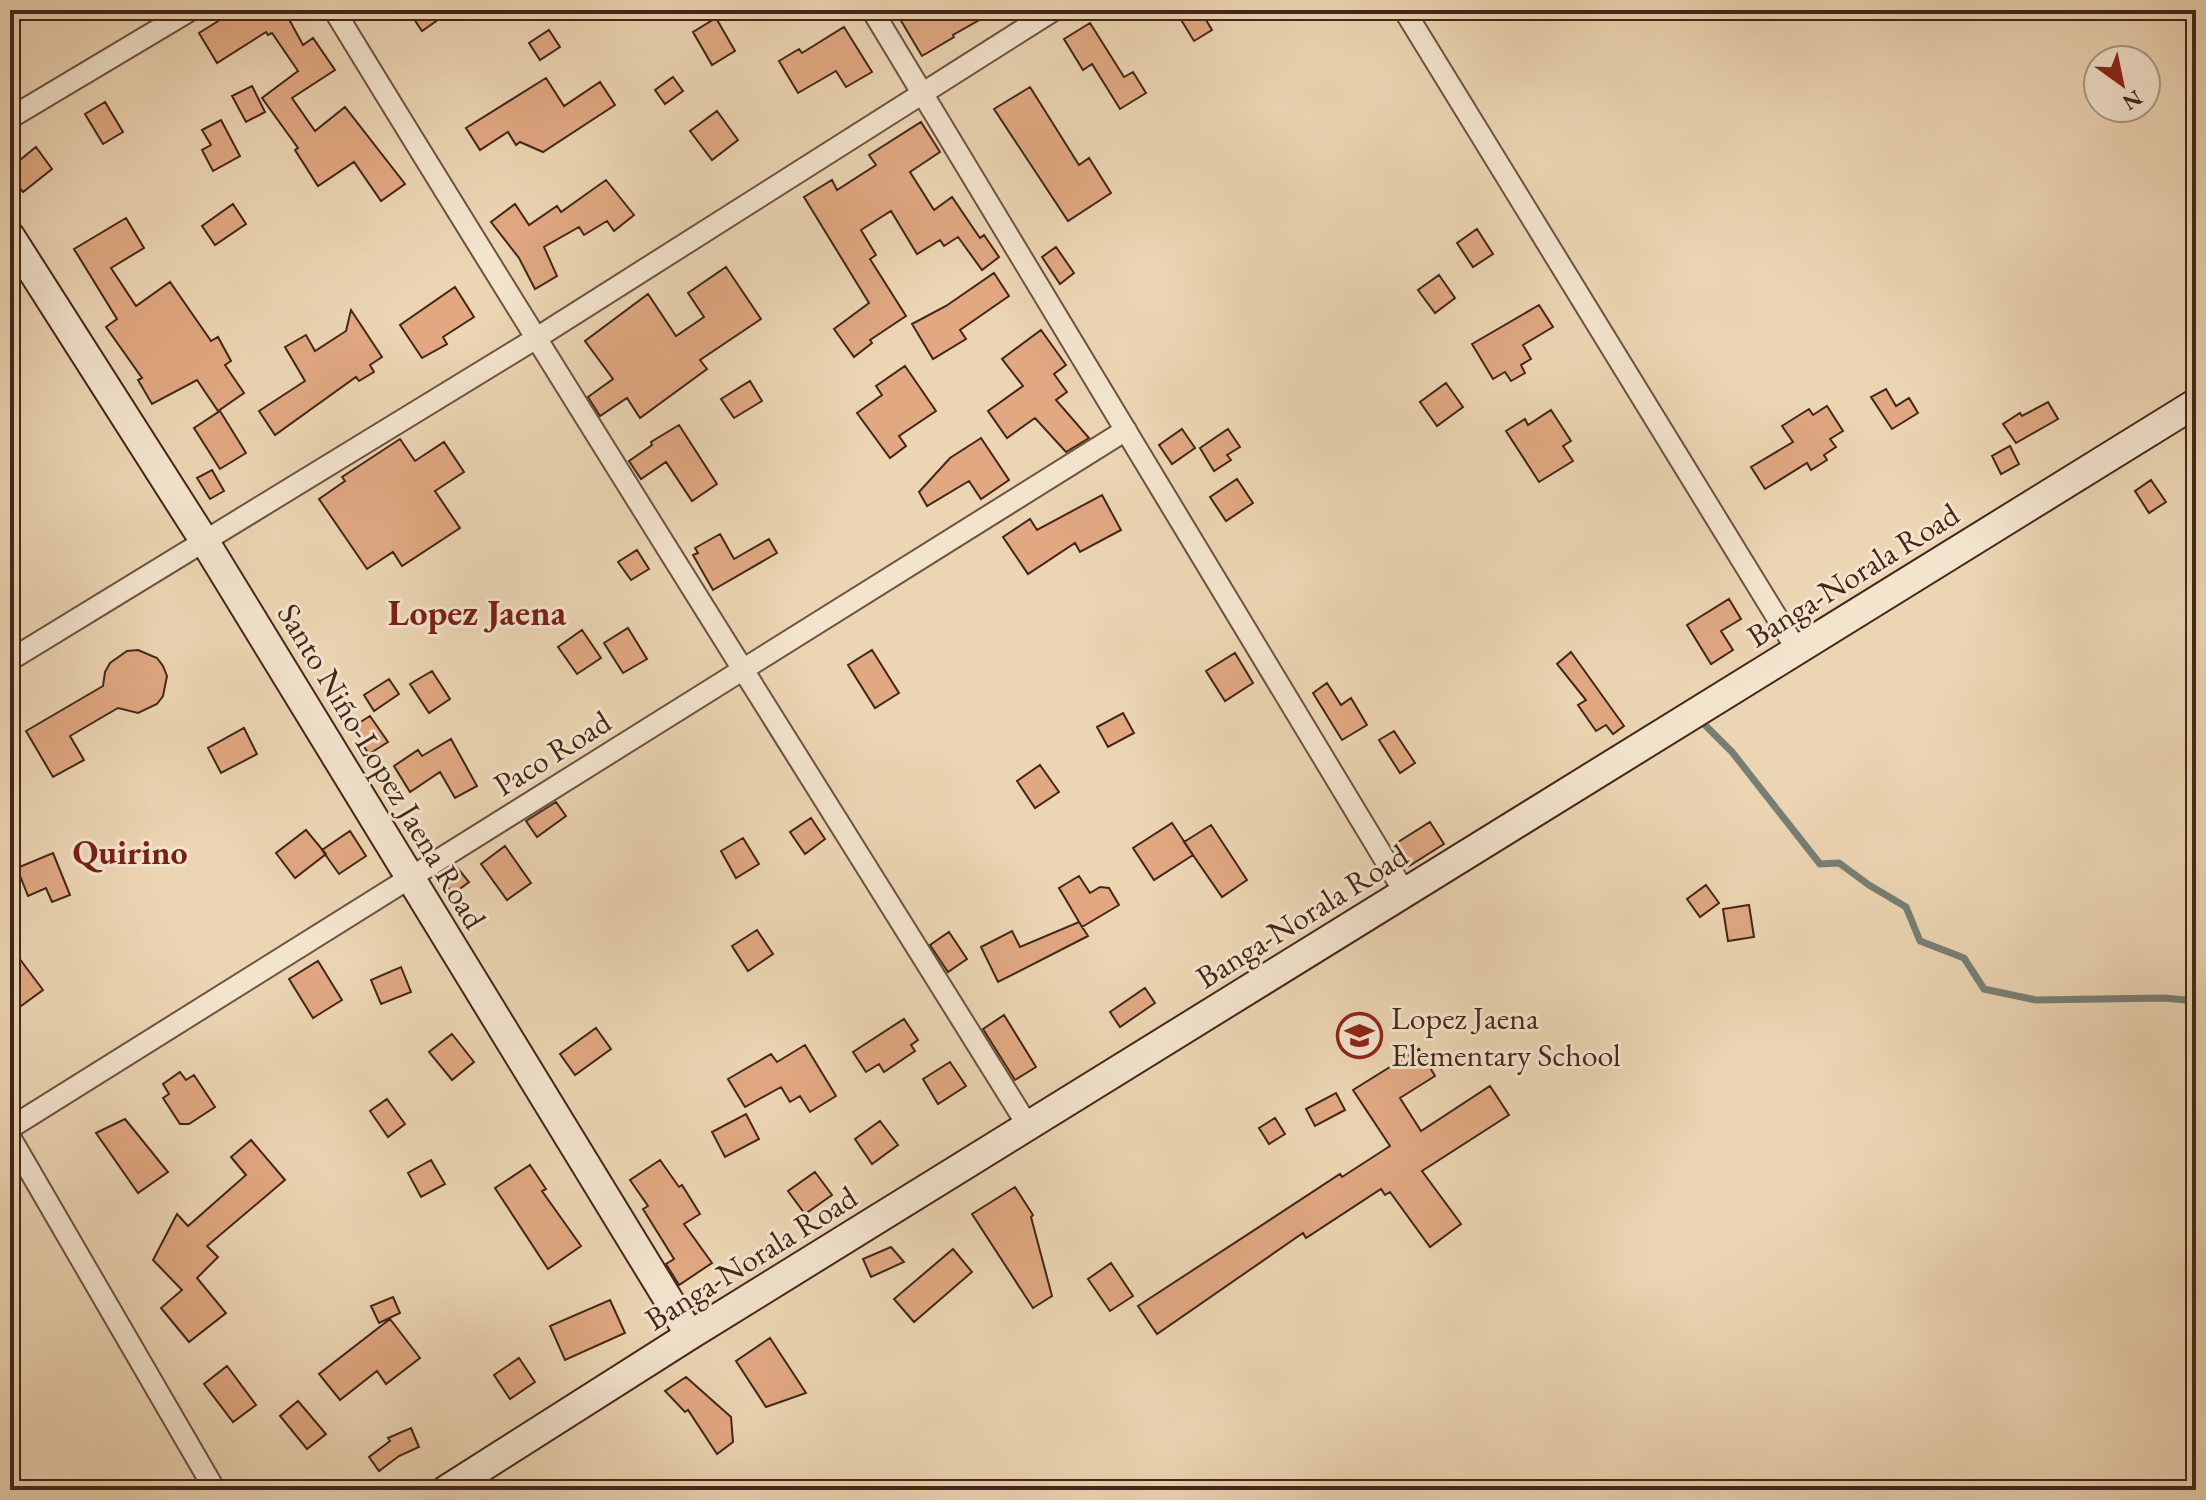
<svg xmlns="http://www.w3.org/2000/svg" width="2206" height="1500" viewBox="0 0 2206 1500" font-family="'EB Garamond',serif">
	<rect width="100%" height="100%" fill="#ecd5b3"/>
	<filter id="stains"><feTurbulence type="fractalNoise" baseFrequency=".0025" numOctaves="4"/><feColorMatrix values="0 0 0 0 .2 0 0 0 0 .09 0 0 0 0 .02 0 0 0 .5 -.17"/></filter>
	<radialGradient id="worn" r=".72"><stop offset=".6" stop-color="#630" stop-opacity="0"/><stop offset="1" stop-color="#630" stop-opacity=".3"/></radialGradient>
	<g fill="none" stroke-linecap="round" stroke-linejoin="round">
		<path stroke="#777e75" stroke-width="7" d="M 2193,582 L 2196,588
			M 1704,724 L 1732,752 L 1820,864 L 1839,863 L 1869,885 L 1906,907 L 1920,941 L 1964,958 L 1984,989 L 2036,1000 L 2164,998 L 2196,1001"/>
	</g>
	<path fill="#e1a882" stroke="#432619" stroke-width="2" d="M 236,10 L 284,10 L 303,45 L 313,38 L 335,70 L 292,98 L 315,131 L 345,107 L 405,184 L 381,201 L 354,162 L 318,186 L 295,150 L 298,148 L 262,98 L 298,71 L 272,33 L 268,35 L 266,32 L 217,63 L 199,33 Z
		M 408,10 L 452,10 L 422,31 Z
		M 915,10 L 997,10 L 953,35 L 954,37 L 922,56 L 900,19 Z
		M 1175,10 L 1200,10 L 1212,30 L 1194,41 Z
		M 716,18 L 735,51 L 712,65 L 693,32 Z
		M 1090,23 L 1124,77 L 1133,72 L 1146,93 L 1120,109 L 1092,64 L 1083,70 L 1064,39 Z
		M 844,27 L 872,72 L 846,87 L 836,71 L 798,93 L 779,61 L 799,49 L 802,53 Z
		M 549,30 L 560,47 L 540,60 L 529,43 Z
		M 673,77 L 683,91 L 665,104 L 655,90 Z
		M 546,78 L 564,106 L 600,82 L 615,105 L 543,152 L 520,142 L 516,145 L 508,132 L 480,150 L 466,128 Z
		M 252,86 L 265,112 L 246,122 L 232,96 Z
		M 1030,87 L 1079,165 L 1089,158 L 1111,193 L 1068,221 L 994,109 Z
		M 105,102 L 123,132 L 103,144 L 85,114 Z
		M 717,111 L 738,140 L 712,160 L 690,131 Z
		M 221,120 L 240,156 L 213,171 L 202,150 L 211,145 L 202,130 Z
		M 921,122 L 940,152 L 910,172 L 934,210 L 952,197 L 980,238 L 984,235 L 999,257 L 982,270 L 958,237 L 944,246 L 940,240 L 917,254 L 891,211 L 861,230 L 876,255 L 870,259 L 906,316 L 870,340 L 872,343 L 854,357 L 834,329 L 869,303 L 804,197 L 832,180 L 837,190 L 876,165 L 869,155 Z
		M 36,147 L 52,169 L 23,192 L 10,176 L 10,168 Z
		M 606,180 L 634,215 L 614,231 L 607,221 L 584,235 L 579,227 L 544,247 L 557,276 L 535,289 L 519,258 L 491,222 L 515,204 L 529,225 L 557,206 L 561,212 Z
		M 233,204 L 246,224 L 215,245 L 202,226 Z
		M 126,218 L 144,248 L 111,268 L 136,306 L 170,282 L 211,341 L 218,337 L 231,361 L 225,365 L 244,393 L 218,411 L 197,380 L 152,404 L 138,380 L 142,378 L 106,327 L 117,319 L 74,249 Z
		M 1477,229 L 1493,254 L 1473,267 L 1457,243 Z
		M 1056,247 L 1074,273 L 1060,284 L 1042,257 Z
		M 726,267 L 761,319 L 700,360 L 707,369 L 640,418 L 627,398 L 600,416 L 588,397 L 613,379 L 585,341 L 648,294 L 676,336 L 704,317 L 688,293 Z
		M 994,273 L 1009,296 L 960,330 L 966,339 L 933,359 L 912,324 L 946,306 Z
		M 1439,275 L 1455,298 L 1435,313 L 1418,290 Z
		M 455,287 L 474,317 L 443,337 L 447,344 L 422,358 L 400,325 Z
		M 1539,305 L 1553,327 L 1523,345 L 1531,359 L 1521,365 L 1525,373 L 1511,381 L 1505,372 L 1493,379 L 1472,344 Z
		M 351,310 L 382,357 L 370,365 L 374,372 L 359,381 L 356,377 L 275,435 L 259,411 L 305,381 L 285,347 L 306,335 L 315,351 L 346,331 Z
		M 1041,330 L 1066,365 L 1054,374 L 1067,392 L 1056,400 L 1089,438 L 1066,452 L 1035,418 L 1007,438 L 988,411 L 1023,386 L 1002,359 Z
		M 905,366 L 936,411 L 899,436 L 906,446 L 890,458 L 857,413 L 882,395 L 876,386 Z
		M 750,381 L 762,401 L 734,418 L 721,399 Z
		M 1446,383 L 1463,407 L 1437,426 L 1420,402 Z
		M 1886,389 L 1896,406 L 1909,398 L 1918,413 L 1892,429 L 1871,397 Z
		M 2048,402 L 2058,419 L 2016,443 L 2003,424 L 2020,413 L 2022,416 Z
		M 1827,406 L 1843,431 L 1830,439 L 1836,447 L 1824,455 L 1827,460 L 1811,470 L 1807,463 L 1765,489 L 1751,467 L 1793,442 L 1782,426 L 1809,409 L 1813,415 Z
		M 1551,410 L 1571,441 L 1563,446 L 1573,461 L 1539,482 L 1506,431 L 1525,419 L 1528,425 Z
		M 220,411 L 246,453 L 220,469 L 194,428 Z
		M 679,425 L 717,484 L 692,501 L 666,462 L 641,479 L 629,461 L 652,445 L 651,442 Z
		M 1182,429 L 1195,448 L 1172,464 L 1159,445 Z
		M 1228,429 L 1240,447 L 1227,455 L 1231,460 L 1214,471 L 1200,448 Z
		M 981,438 L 1009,480 L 981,499 L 969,481 L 927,506 L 919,492 L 950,458 Z
		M 400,439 L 415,461 L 444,442 L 464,472 L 435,491 L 460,528 L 402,566 L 393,552 L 367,569 L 319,499 L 345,481 L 342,477 Z
		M 2010,446 L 2019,464 L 2001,474 L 1992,456 Z
		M 212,470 L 224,491 L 210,499 L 197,478 Z
		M 1237,479 L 1253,503 L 1226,521 L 1210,497 Z
		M 2151,480 L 2166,502 L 2149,513 L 2135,491 Z
		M 1102,495 L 1121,530 L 1080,552 L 1075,543 L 1028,574 L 1003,537 L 1030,519 L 1037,530 Z
		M 720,534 L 734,559 L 769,539 L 777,553 L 713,590 L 693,555 L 698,553 L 695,548 Z
		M 637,550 L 649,569 L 631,580 L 618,562 Z
		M 1729,599 L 1741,619 L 1721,631 L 1733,650 L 1711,664 L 1687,625 Z
		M 628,628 L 647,659 L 623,673 L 604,643 Z
		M 582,630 L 601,658 L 577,674 L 558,647 Z
		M 138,650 L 157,658 L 163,666 L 167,676 L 163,696 L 157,704 L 138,713 L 118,708 L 70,736 L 84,760 L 53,777 L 26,731 L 103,686 L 105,672 L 110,663 L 127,651 Z
		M 872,650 L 899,693 L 875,708 L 848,665 Z
		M 1571,652 L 1624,726 L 1613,734 L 1606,725 L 1596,731 L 1578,705 L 1586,700 L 1557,664 Z
		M 1235,653 L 1253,683 L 1225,701 L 1206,671 Z
		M 432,671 L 450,699 L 429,713 L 410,684 Z
		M 389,679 L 399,694 L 374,711 L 364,695 Z
		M 1327,683 L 1341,705 L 1351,698 L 1367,725 L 1342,740 L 1313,693 Z
		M 1123,713 L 1134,733 L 1108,747 L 1097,727 Z
		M 370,716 L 388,742 L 369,754 L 351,728 Z
		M 244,728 L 257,754 L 221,773 L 208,748 Z
		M 1394,731 L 1415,763 L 1400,773 L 1379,740 Z
		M 451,739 L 477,786 L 455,798 L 440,772 L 410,792 L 394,766 L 418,750 L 422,756 Z
		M 1040,765 L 1059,792 L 1035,808 L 1017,781 Z
		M 556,802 L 566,816 L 537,837 L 526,821 Z
		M 811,818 L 825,839 L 805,854 L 790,832 Z
		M 1430,822 L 1444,844 L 1409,866 L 1395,844 Z
		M 1172,823 L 1193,855 L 1154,880 L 1133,848 Z
		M 1211,825 L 1247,880 L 1222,897 L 1184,842 Z
		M 306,830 L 326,854 L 295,878 L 276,853 Z
		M 350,831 L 366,856 L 339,874 L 322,850 Z
		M 743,838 L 759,864 L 736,878 L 721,851 Z
		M 505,846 L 531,883 L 507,900 L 481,864 Z
		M 53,853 L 70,895 L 52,902 L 46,888 L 28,896 L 17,868 Z
		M 455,865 L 469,882 L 453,894 L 439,875 Z
		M 1079,876 L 1090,893 L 1100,887 L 1109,888 L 1119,905 L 1082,927 L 1059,888 Z
		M 1706,885 L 1719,903 L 1700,917 L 1687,899 Z
		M 1749,905 L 1754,937 L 1728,941 L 1723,909 Z
		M 1079,922 L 1088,936 L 998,982 L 981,947 L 1012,931 L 1020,947 Z
		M 757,930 L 773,954 L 748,971 L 732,946 Z
		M 949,932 L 967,959 L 948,972 L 930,945 Z
		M 10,946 L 43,990 L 10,1014 Z
		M 318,961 L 342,1000 L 313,1018 L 289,979 Z
		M 401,967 L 411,992 L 381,1004 L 371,980 Z
		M 1145,988 L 1155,1003 L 1120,1027 L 1110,1012 Z
		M 1004,1015 L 1036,1067 L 1015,1080 L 983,1029 Z
		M 904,1019 L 918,1040 L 911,1045 L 915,1051 L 884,1072 L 879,1064 L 866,1072 L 853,1052 Z
		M 596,1028 L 611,1049 L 575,1075 L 560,1054 Z
		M 452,1034 L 474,1062 L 452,1080 L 429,1052 Z
		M 805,1045 L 836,1096 L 810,1112 L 800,1096 L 790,1102 L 781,1087 L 745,1107 L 728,1079 L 771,1054 L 777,1062 Z
		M 1419,1049 L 1435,1076 L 1400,1098 L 1421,1131 L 1490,1086 L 1509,1115 L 1422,1171 L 1461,1224 L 1430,1247 L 1390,1192 L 1385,1195 L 1381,1189 L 1306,1238 L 1303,1233 L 1157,1334 L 1138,1306 L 1340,1174 L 1342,1177 L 1390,1146 L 1353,1090 Z
		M 950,1062 L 966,1086 L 938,1104 L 923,1079 Z
		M 180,1072 L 186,1080 L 194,1075 L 215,1107 L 189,1124 L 180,1124 L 163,1098 L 169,1094 L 163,1084 Z
		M 1336,1093 L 1345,1110 L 1315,1126 L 1306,1109 Z
		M 387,1099 L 405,1124 L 388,1137 L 370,1111 Z
		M 746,1114 L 759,1139 L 725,1157 L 712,1132 Z
		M 1275,1118 L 1285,1134 L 1269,1144 L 1259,1128 Z
		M 125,1119 L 168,1172 L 138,1193 L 96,1133 Z
		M 880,1121 L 898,1145 L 872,1164 L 855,1139 Z
		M 251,1140 L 285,1180 L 207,1246 L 218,1257 L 197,1278 L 226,1313 L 189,1342 L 161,1308 L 182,1290 L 153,1260 L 177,1214 L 188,1226 L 246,1175 L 231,1157 Z
		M 431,1160 L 445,1184 L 421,1197 L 408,1173 Z
		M 660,1160 L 679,1187 L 682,1185 L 700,1214 L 684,1224 L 712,1263 L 679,1285 L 666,1264 L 674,1259 L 643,1209 L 648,1206 L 630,1180 Z
		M 530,1165 L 546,1189 L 542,1191 L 581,1246 L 548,1269 L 495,1188 Z
		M 815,1172 L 832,1195 L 805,1214 L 788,1191 Z
		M 1015,1187 L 1033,1215 L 1031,1217 L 1052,1296 L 1033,1308 L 972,1214 Z
		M 891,1247 L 904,1262 L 871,1277 L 863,1259 Z
		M 953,1249 L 972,1272 L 914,1322 L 894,1299 Z
		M 1111,1263 L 1133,1296 L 1110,1311 L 1088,1279 Z
		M 393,1297 L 400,1313 L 379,1323 L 371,1306 Z
		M 610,1300 L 625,1333 L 565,1360 L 550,1326 Z
		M 390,1319 L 420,1358 L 386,1384 L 377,1371 L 340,1400 L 319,1374 Z
		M 770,1338 L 806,1393 L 766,1407 L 736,1361 Z
		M 519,1358 L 535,1382 L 510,1399 L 494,1375 Z
		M 227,1366 L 256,1405 L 233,1422 L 204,1384 Z
		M 686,1377 L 731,1417 L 733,1442 L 717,1454 L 688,1410 L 685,1412 L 665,1391 Z
		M 298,1401 L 326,1434 L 307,1449 L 280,1416 Z
		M 411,1428 L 419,1447 L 399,1456 L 379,1471 L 369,1457 L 390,1441 L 388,1438 Z"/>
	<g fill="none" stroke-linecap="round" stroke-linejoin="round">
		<defs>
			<path id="street" d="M 334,10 C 562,384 797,754 1028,1126
				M 872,10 L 1405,893
				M 1404,10 L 1797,650
				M 10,118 L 191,10
				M 10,660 L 535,339 L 1054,10
				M 10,1128 L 1126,430
				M 10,1137 L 215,1490"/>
			<path id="secondary" d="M 10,236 L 205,542 L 690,1335
				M 446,1490 L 690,1335 L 2196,403"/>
		</defs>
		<use href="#street" stroke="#6d5240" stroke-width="24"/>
		<use href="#secondary" stroke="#432619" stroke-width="32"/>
		<use href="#street" stroke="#f3e4ce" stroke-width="20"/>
		<use href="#secondary" stroke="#f3e4ce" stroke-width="28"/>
	</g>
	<defs>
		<symbol id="school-ring" viewBox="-11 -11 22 22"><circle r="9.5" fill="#f3e4ce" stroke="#8f2418" stroke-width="1.5"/><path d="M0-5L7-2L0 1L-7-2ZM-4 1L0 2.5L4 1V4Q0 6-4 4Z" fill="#8f2418"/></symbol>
	</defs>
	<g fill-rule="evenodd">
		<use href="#school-ring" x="1334" y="1010" width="51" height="51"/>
	</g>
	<g text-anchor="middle" stroke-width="6" stroke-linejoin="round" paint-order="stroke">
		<g font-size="32" fill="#432619" stroke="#f3e4ce">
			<text transform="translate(1853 575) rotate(-32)" y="11">Banga-Norala Road</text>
			<text transform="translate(552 753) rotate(-32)" y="11">Paco Road</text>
			<text transform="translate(382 766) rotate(59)" y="11">Santo Niño-Lopez Jaena Road</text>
			<text transform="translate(1302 916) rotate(-32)" y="11">Banga-Norala Road</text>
			<text transform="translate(751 1258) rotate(-32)" y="11">Banga-Norala Road</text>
		</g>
		<g font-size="32" fill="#432619" stroke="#f3e4ce" text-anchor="start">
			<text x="1391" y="1029">Lopez Jaena<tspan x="1391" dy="37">Elementary School</tspan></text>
		</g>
		<g font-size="34" font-weight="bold" fill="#7a1f14" stroke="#f3e4ce">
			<text x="130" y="864">Quirino</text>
		</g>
		<g font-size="36" font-weight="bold" fill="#7a1f14" stroke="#f3e4ce">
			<text x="477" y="625">Lopez Jaena</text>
		</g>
	</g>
	<rect width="2206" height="1500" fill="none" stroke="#ecd5b3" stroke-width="40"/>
	<rect x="12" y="12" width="2182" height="1476" fill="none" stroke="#432619" stroke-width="4"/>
	<rect x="20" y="20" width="2166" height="1460" fill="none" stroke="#432619" stroke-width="2"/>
	<g transform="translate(2122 84) rotate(147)"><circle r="38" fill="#f3e4ce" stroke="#ad9886" stroke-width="2"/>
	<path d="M0-6L14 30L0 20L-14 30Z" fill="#8f2418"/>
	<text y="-12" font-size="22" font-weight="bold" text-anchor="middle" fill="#432619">N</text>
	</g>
	<rect width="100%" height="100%" filter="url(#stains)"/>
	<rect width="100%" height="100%" fill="url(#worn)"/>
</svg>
